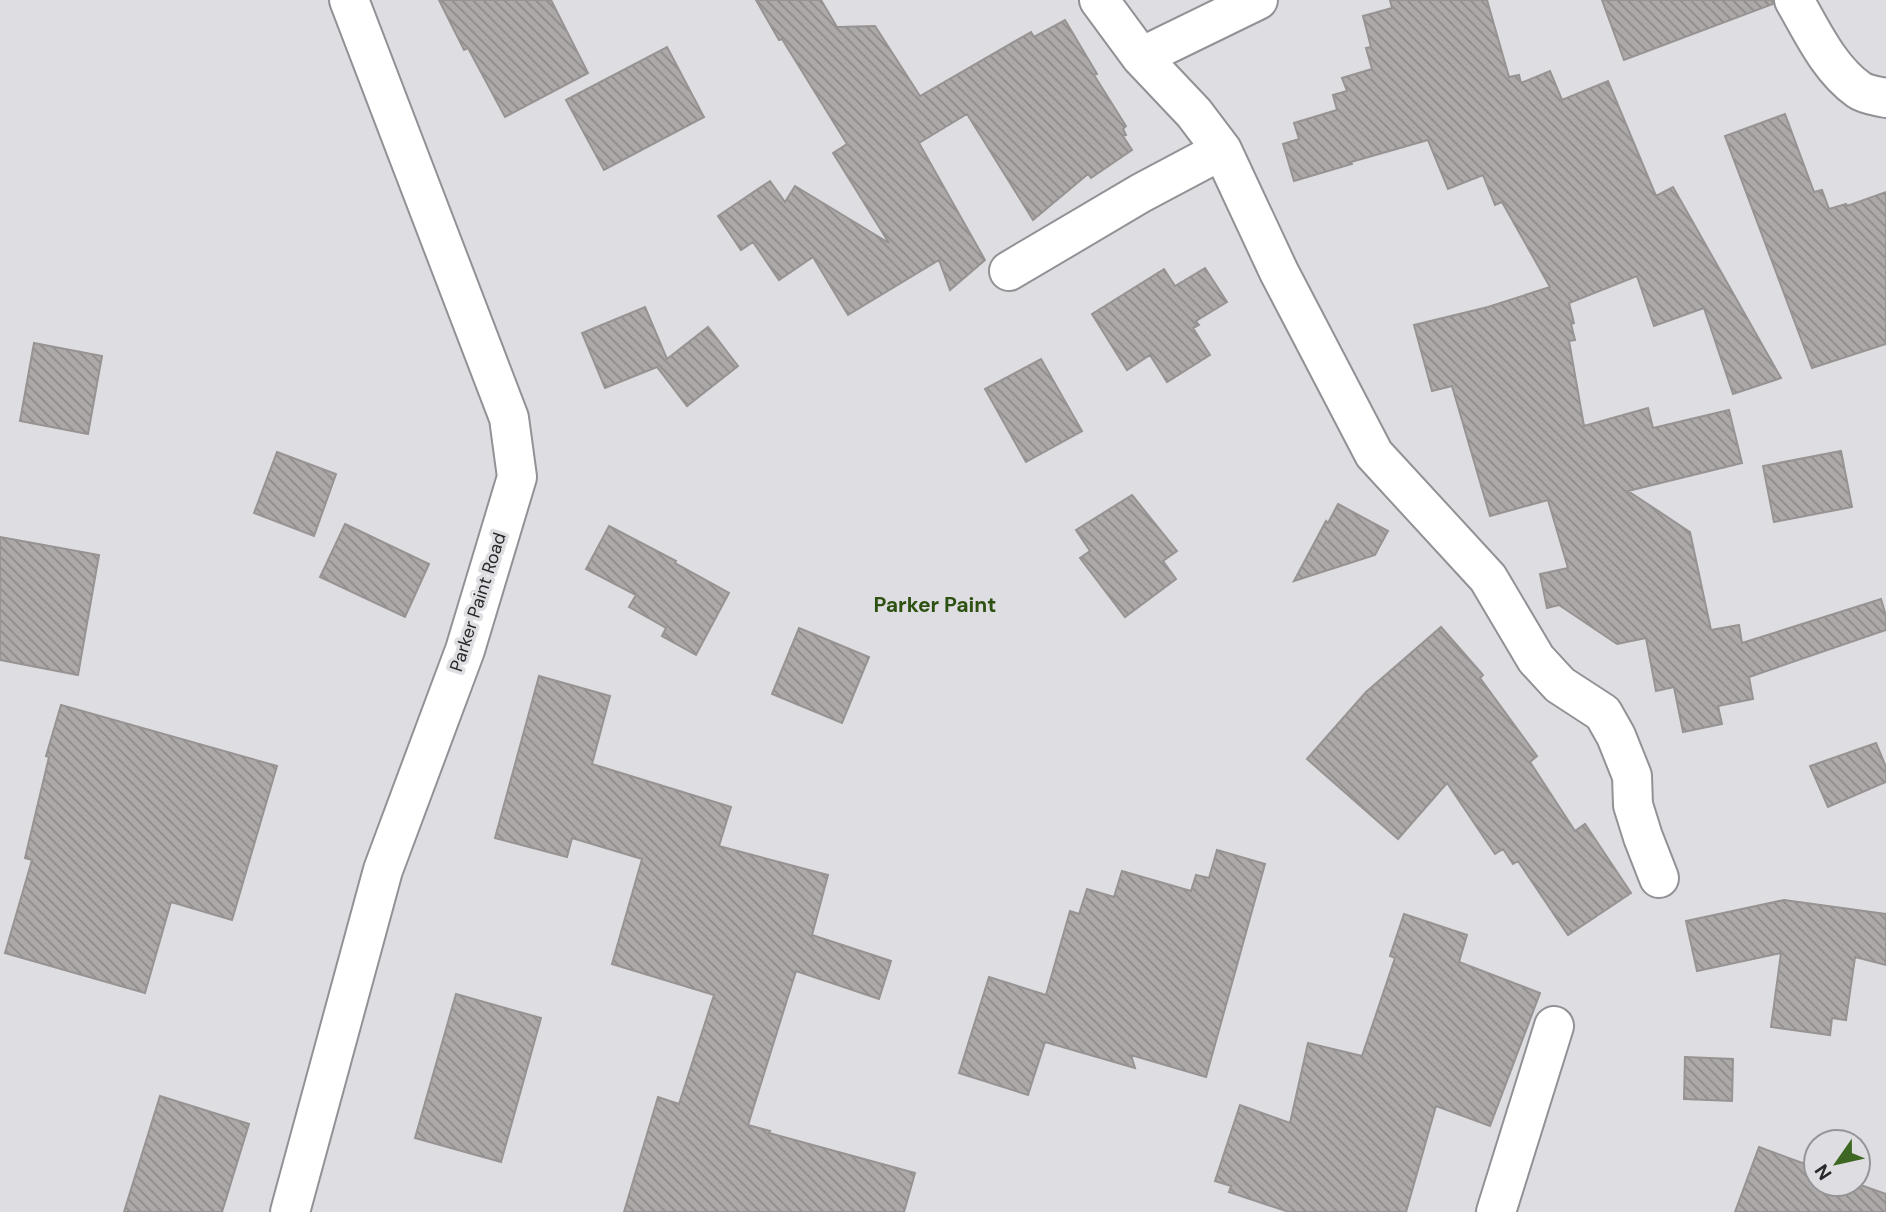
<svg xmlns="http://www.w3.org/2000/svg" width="1886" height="1212" viewBox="0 0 1886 1212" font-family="'DM Sans',sans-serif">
	<defs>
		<pattern id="building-back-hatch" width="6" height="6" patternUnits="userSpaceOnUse" patternTransform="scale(1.75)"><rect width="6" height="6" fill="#aea9a9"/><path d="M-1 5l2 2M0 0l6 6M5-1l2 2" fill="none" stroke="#8e8a8a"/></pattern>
	</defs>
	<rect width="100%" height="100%" fill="#dedde1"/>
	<path fill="url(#building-back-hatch)" stroke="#979392" stroke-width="2" d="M 439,0 L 551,0 L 588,73 L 505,117 L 468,48 L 464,50 Z
		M 756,0 L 821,0 L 837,27 L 875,26 L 920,96 L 1031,32 L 1034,37 L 1065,20 L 1097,74 L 1094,75 L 1126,126 L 1123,129 L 1126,135 L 1123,136 L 1132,150 L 1091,178 L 1088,174 L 1033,220 L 967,114 L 919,143 L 985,260 L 950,290 L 939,260 L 848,315 L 813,257 L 779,280 L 753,242 L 741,250 L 718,216 L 770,181 L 785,202 L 795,186 L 889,243 L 833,153 L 847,144 L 782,39 L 779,40 Z
		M 1390,0 L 1487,0 L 1509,77 L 1519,75 L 1521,83 L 1550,71 L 1562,100 L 1608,81 L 1656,196 L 1673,187 L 1781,378 L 1733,394 L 1704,308 L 1654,326 L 1637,276 L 1569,303 L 1574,323 L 1571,324 L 1575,340 L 1569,341 L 1584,426 L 1648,408 L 1653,428 L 1729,410 L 1742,463 L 1628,491 L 1690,532 L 1711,630 L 1739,625 L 1742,643 L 1881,599 L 1886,616 L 1886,630 L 1749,677 L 1753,699 L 1718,706 L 1722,724 L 1683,732 L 1674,687 L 1656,691 L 1646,638 L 1617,644 L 1559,605 L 1547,608 L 1540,574 L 1568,568 L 1548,500 L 1490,516 L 1452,386 L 1432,391 L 1414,325 L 1488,307 L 1550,287 L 1502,202 L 1495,205 L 1483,175 L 1448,189 L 1428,140 L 1351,162 L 1352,164 L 1294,181 L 1283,144 L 1299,139 L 1294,123 L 1337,110 L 1333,95 L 1347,91 L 1342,78 L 1372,69 L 1366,48 L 1371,47 L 1363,16 L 1392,8 Z
		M 1602,0 L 1772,0 L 1773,4 L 1624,60 Z
		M 667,47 L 704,117 L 604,170 L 566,100 Z
		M 1785,114 L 1814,192 L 1822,190 L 1829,209 L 1846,204 L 1847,206 L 1886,192 L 1886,344 L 1812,368 L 1725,136 Z
		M 1205,268 L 1227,302 L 1196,321 L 1199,325 L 1193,328 L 1210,355 L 1167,382 L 1150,355 L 1127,370 L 1092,314 L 1164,269 L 1175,286 Z
		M 645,307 L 667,359 L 708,327 L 738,366 L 687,406 L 657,367 L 605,388 L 582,333 Z
		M 34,343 L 102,356 L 88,434 L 20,421 Z
		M 1041,359 L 1082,431 L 1026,462 L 985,389 Z
		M 1841,451 L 1852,507 L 1774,522 L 1763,466 Z
		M 277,452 L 336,474 L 314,536 L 254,513 Z
		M 1132,495 L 1177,551 L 1163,561 L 1176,579 L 1125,617 L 1080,558 L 1090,551 L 1076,530 Z
		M 1338,504 L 1388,531 L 1375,555 L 1294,581 L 1326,521 L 1328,523 Z
		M 345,524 L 429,564 L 405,617 L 320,577 Z
		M 609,526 L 676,561 L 675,563 L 729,593 L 696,655 L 662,636 L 666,628 L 629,607 L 636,595 L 586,569 Z
		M 0,537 L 99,555 L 78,675 L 0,660 Z
		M 1441,627 L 1483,675 L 1480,678 L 1537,756 L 1530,762 L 1575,831 L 1585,824 L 1631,893 L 1568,935 L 1518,861 L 1513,864 L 1503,849 L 1495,854 L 1447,783 L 1398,839 L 1307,759 L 1366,692 Z
		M 799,628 L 869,657 L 842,723 L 772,694 Z
		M 539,676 L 610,696 L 592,764 L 731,807 L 719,846 L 828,875 L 812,935 L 891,961 L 879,999 L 796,971 L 748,1125 L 770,1131 L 769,1133 L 915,1173 L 904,1212 L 624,1212 L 658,1097 L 679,1104 L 714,995 L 612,964 L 642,859 L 572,838 L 567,857 L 495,838 Z
		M 61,705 L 277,766 L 232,920 L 171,902 L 145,993 L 5,953 L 32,860 L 25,858 L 49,757 L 46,756 Z
		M 1876,743 L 1886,767 L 1886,782 L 1828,807 L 1810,766 Z
		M 1217,850 L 1265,864 L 1206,1077 L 1131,1055 L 1135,1068 L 1045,1042 L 1028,1095 L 959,1073 L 989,977 L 1046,995 L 1070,911 L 1079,914 L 1087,889 L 1114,897 L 1122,871 L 1191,891 L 1196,875 L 1209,878 Z
		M 1784,900 L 1886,914 L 1886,965 L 1855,957 L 1846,1020 L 1832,1018 L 1830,1035 L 1771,1027 L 1781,953 L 1697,971 L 1686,921 Z
		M 1404,914 L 1467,935 L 1459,962 L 1540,993 L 1490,1126 L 1436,1106 L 1406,1212 L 1289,1212 L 1229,1192 L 1231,1186 L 1215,1181 L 1240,1105 L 1290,1123 L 1308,1043 L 1362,1056 L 1395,958 L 1390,956 Z
		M 456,994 L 541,1018 L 501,1162 L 415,1138 Z
		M 1685,1057 L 1733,1059 L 1732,1101 L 1684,1099 Z
		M 160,1096 L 249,1124 L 222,1212 L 124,1212 Z
		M 1759,1147 L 1816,1168 L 1816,1184 L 1858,1184 L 1886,1194 L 1886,1212 L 1735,1212 Z"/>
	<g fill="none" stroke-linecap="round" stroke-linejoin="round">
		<defs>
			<path id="street" d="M 1099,0 L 1141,57 L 1194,113 L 1222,150 L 1279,272 L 1374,454 L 1488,578 L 1536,659 L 1560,685 L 1603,713 L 1616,736 L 1632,776 L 1633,805 L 1643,837 L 1659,878
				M 1794,0 C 1812,31 1829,69 1859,90 C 1866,95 1878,96 1886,98
				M 1141,57 L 1258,0
				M 1009,271 L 1141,193 L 1222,150
				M 290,1212 L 383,870 L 465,650 L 517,477 L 509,418 L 349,0
				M 1496,1212 L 1554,1026"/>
		</defs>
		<use href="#street" stroke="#929195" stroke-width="42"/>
		<use href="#street" stroke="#fff" stroke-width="38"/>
	</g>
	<g text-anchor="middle" stroke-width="7" stroke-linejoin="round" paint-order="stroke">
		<g font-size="18" fill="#282729" stroke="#dedde1">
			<text transform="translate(478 602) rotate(-72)" y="6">Parker Paint Road</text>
		</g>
		<g font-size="21" font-weight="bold" fill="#2d5112" stroke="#dedde1">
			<text x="935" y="612">Parker Paint</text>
		</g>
	</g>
	<g transform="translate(1837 1163) rotate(236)"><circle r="33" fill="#dedde1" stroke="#959497" stroke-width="2"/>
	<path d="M0-5L12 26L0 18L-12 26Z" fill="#3e6723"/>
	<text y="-10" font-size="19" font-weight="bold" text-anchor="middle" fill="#282729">N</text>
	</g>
</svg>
